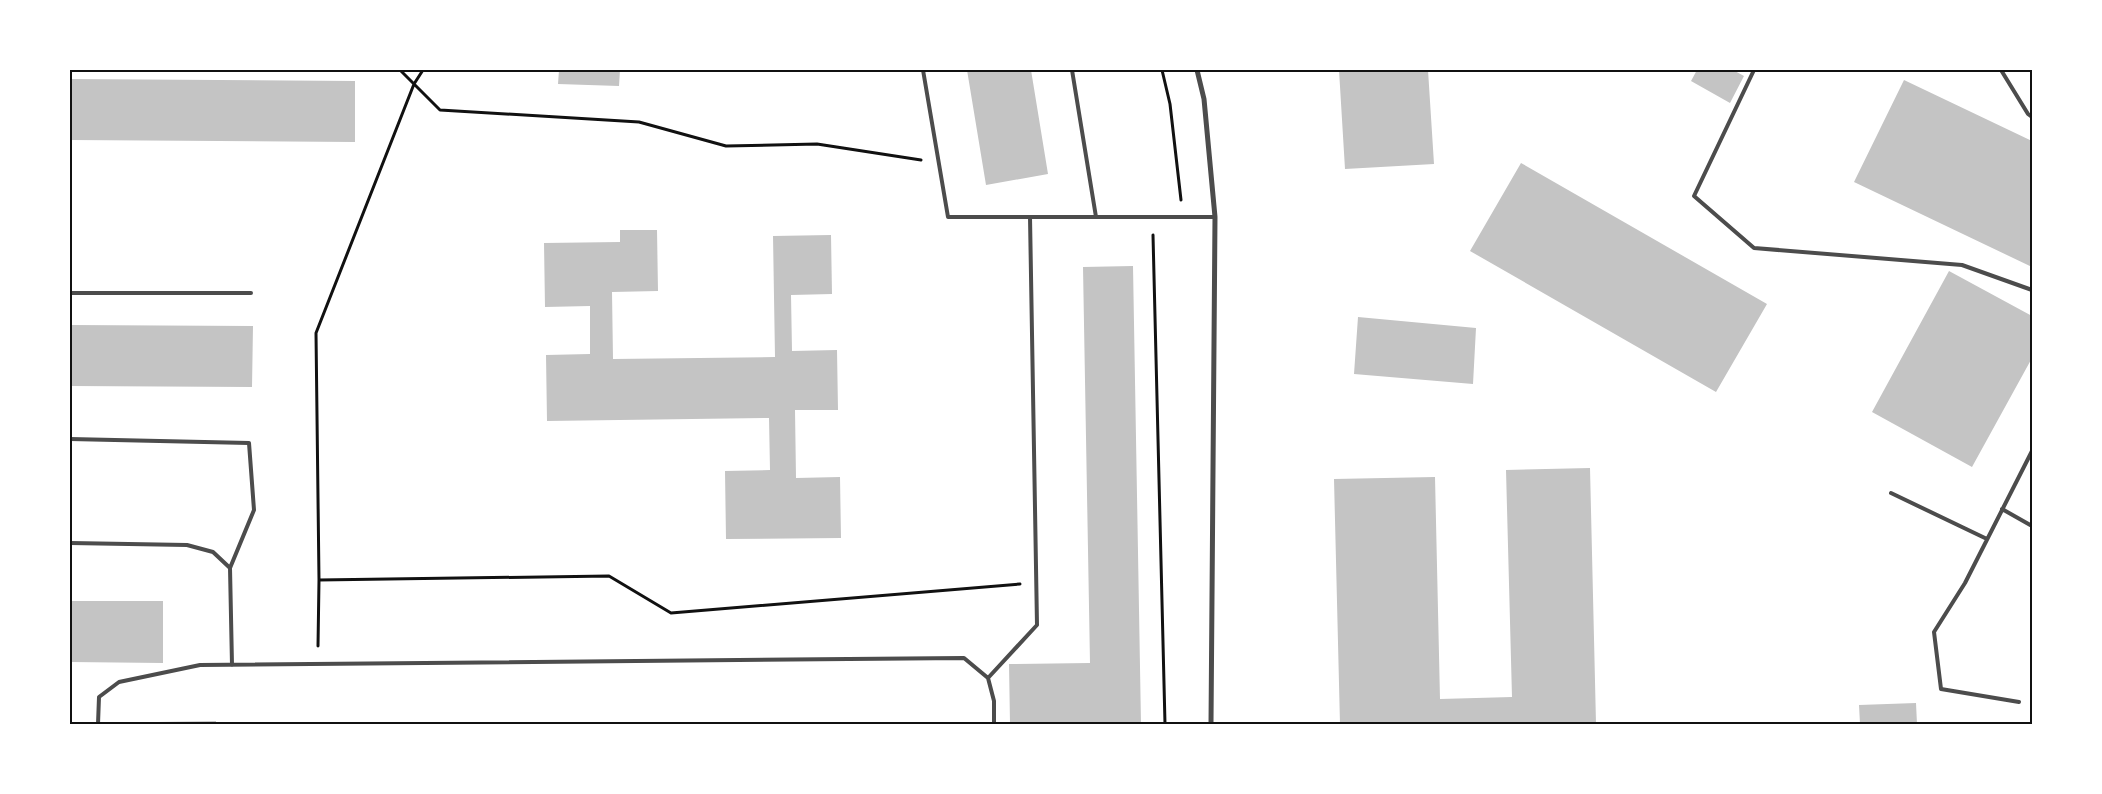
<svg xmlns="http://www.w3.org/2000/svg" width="2102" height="794" viewBox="0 0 2102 794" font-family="'Fira Sans',sans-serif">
	<rect width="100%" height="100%" fill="#fff"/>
	<path fill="#c4c4c4" d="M 559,70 L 620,70 L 619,86 L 558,84 Z
		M 967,70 L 1031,70 L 1048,174 L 986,185 Z
		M 1339,70 L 1428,70 L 1434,164 L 1345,169 Z
		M 1697,70 L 1733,70 L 1744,76 L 1730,103 L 1691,81 Z
		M 70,79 L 355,81 L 355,142 L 70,140 Z
		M 1904,80 L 2032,141 L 2032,267 L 1854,182 Z
		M 1521,163 L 1767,304 L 1716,392 L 1470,251 Z
		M 620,230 L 657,230 L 658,291 L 612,292 L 613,359 L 775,357 L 773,236 L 831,235 L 832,294 L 791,295 L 792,351 L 837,350 L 838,410 L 795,410 L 796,478 L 840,477 L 841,538 L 726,539 L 725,471 L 770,470 L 769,418 L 547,421 L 546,355 L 590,354 L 590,306 L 545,307 L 544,243 L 620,242 Z
		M 1133,266 L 1141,724 L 1010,724 L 1009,664 L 1090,663 L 1083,267 Z
		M 1949,271 L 2032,316 L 2032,358 L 1972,467 L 1872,412 Z
		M 1358,317 L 1476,328 L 1473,384 L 1354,374 Z
		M 70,325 L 253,326 L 252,387 L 70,386 Z
		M 1590,468 L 1596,724 L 1340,724 L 1334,479 L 1435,477 L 1440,699 L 1512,697 L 1506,470 Z
		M 70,601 L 163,601 L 163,663 L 70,662 Z
		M 1916,703 L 1917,724 L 1860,724 L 1859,705 Z
		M 216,721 L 216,724 L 157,724 L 157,722 Z"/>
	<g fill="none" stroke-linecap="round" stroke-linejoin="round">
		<path stroke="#111" stroke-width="3" d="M 400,70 L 440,110 L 639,122 L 726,146 L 817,144 L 921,160
			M 1162,70 L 1170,104 L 1181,200
			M 1153,235 L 1165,724
			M 319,580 L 609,576 L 671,613 L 1020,584
			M 318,646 L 319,580 L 316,333 L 414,84 L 423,70"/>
		<path stroke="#4c4c4c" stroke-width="4" d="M 923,70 L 948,217 L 1215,217
			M 1072,70 L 1096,217
			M 1754,70 L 1694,196 L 1754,248 L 1962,265 L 2032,290
			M 2001,70 L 2028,114 L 2032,117
			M 70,293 L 251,293
			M 70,439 L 249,443 L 254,510 L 230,568
			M 1891,493 L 1987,539
			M 2002,509 L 2032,526
			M 70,543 L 187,545 L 213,552 L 230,568 L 232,665
			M 988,678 L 1037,625 L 1030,217
			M 2019,702 L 1941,689 L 1934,632 L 1965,583 L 2032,451
			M 98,724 L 99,697 L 119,682 L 200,665 L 964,658 L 988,678 L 994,701 L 994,724"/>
		<path stroke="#4c4c4c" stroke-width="5" d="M 1197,70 L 1204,99 L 1215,217 L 1211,724"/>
	</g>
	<rect width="2102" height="794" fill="none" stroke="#ffffff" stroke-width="142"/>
	<rect x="71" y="71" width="1960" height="652" fill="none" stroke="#111" stroke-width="2"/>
</svg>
